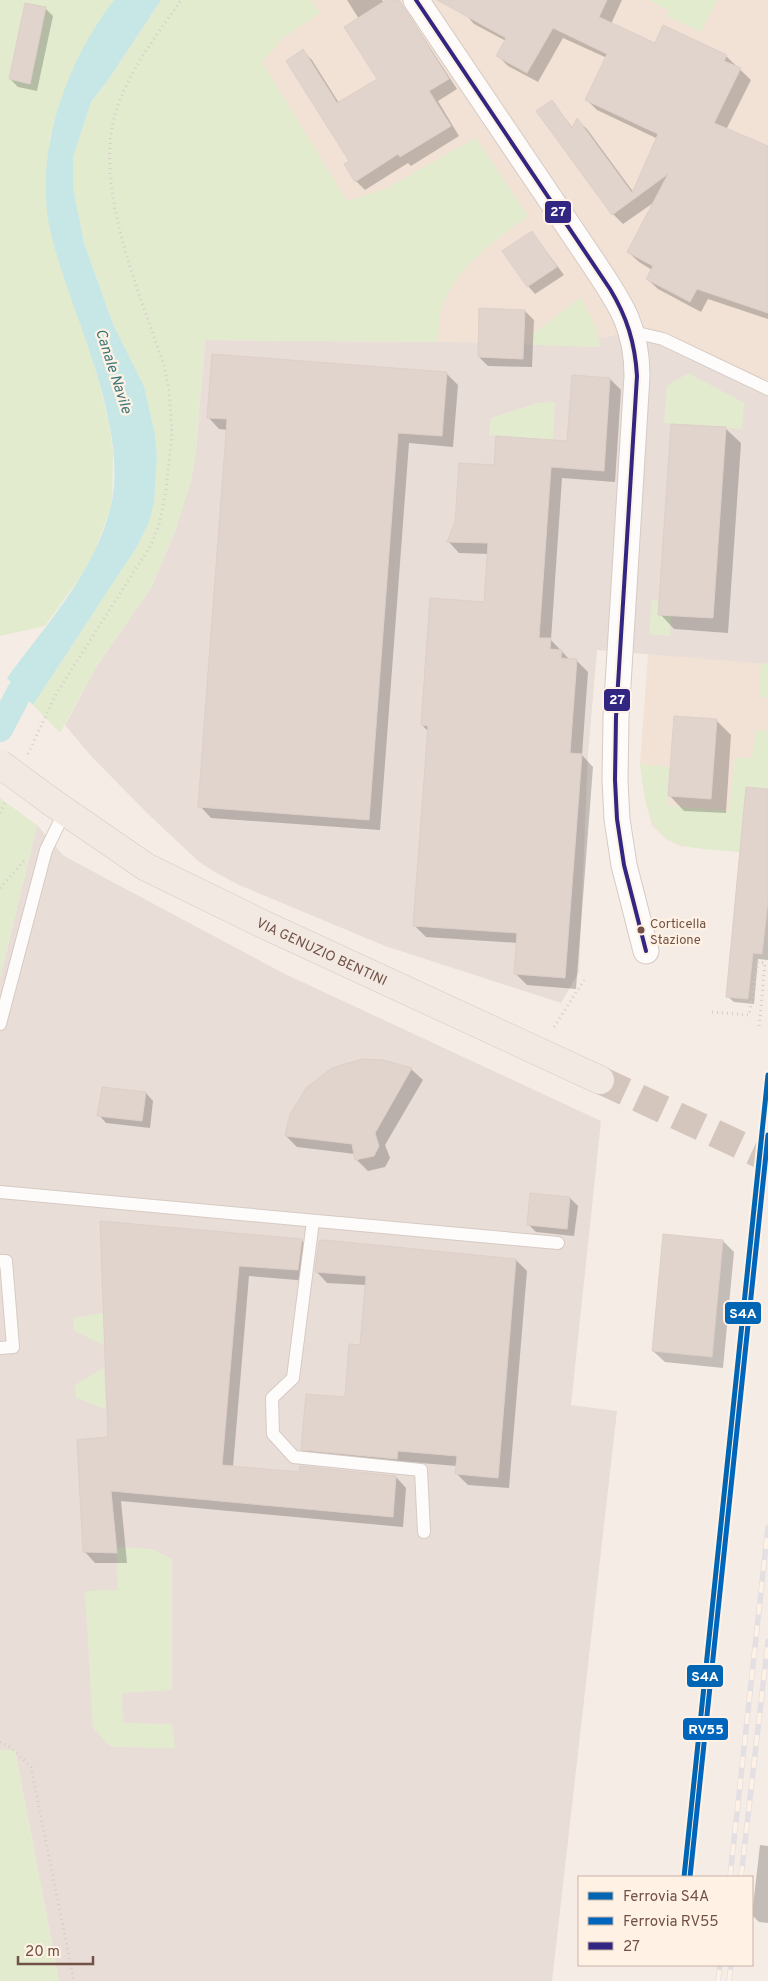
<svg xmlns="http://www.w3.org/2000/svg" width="768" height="1981" viewBox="0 0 768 1981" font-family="Overpass,sans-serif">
	<rect width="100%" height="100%" fill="#f5ede5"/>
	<path fill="#f1e2d5" d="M 190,0 L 768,0 L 768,389 L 600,347 L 305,340 Z
		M 648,653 L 768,664 L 768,789 L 746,787 L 740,852 L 680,846 L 667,840 L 652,826 L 645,800 L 640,764 Z"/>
	<path fill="#e8ddd7" d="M 633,332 L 768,389 L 768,664 L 597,650 L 588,754 L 579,972 L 561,1003 L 385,946 L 239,885 L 213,871 L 198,861 L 146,812 L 91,756 L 65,725 L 96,667 L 152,586 L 177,526 L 196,450 L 205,340 L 453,342 L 600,347 L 599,339 Z
		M 37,825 L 64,856 L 285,974 L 601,1121 L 571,1405 L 617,1411 L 552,1981 L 59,1981 L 15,1751 L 0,1750 L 0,978 Z"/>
	<path fill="#e3ebcf" d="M 0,0 L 114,0 L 89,39 L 50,136 L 47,178 L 51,233 L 90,346 L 109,423 L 113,452 L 112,503 L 91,562 L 45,626 L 0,636 Z
		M 161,0 L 311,0 L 320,13 L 283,38 L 262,62 L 347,201 L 385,189 L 476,138 L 528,216 C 494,241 456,266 442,308 C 438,319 439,331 438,342 L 205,340 L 196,450 L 192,478 L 177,526 L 152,586 L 96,667 L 60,733 L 33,705 L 138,545 L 149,522 L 154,503 L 157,457 L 155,434 L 144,386 L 113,324 L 84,243 L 73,187 L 73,157 L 91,102 L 108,80 Z
		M 648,0 L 717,0 L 701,32 L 667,16 L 669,11 Z
		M 581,297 L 597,330 L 600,347 L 534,345 L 534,333 Z
		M 688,373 L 744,403 L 742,429 L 664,423 L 667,386 Z
		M 555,402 L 553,440 L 489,435 L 491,418 L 537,403 Z
		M 652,600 L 659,601 L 671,616 L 670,636 L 649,634 Z
		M 761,663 L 768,664 L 768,698 L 759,697 Z
		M 756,730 L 768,731 L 768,789 L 746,787 L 740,852 C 663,847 649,845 640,764 L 670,767 L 668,806 L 729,811 L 735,757 L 752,758 Z
		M 0,798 L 37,825 L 0,978 Z
		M 103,1313 L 104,1345 L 73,1330 L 74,1318 Z
		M 104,1368 L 106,1409 L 76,1398 L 75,1385 Z
		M 116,1547 L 152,1549 L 172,1559 L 172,1690 L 122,1693 L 123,1723 L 172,1724 L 175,1748 L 111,1747 L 93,1728 L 85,1591 L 118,1590 Z
		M 0,1750 L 15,1750 L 59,1981 L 0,1981 Z"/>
	<path fill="#c7e7e6" d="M 114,0 L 161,0 L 108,80 L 91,102 L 73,157 L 73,187 L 84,243 L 113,324 L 144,386 L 155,434 L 157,457 L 154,503 L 149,522 L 138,545 L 33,705 L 7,678 C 47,623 95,573 111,505 C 120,467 110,422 100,385 C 86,334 64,286 51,234 C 32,156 66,62 114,0 Z"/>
	<path fill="#0003" d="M 347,0 L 382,0 L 384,3 L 388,0 L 399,0 L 457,89 L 438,101 L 459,136 L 411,166 L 408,163 L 365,190 L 356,181 L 351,161 L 303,51 L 312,60 L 339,103 L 379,79 L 359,19 Z
		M 453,0 L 622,0 L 611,24 L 655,45 L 726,56 L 751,80 L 726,130 L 768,147 L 768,319 L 708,299 L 701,312 L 658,289 L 647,279 L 652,270 L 639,262 L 628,252 L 656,201 L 623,224 L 613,214 L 551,101 L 573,128 L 577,120 L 587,129 L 634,193 L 658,139 L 597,110 L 587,100 L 607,58 L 563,38 L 538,82 L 508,66 L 498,56 L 506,41 L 474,24 Z
		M 45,8 L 53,16 L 37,91 L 18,87 L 10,79 Z
		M 532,232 L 564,275 L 535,294 L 528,286 Z
		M 525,311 L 534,320 L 532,367 L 488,366 L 479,357 Z
		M 446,373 L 458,385 L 453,447 L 409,443 L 380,830 L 211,818 L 200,806 L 228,430 L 219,429 L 208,417 Z
		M 610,379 L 621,390 L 615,482 L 562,478 L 551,640 L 570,660 L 576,660 L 588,672 L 582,755 L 593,767 L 576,989 L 527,985 L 516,974 L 518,943 L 426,937 L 414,925 L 428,731 L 422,725 L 485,604 L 489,554 L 459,553 L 448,541 L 495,466 L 568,443 Z
		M 726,429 L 741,443 L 728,633 L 674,629 L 660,614 Z
		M 716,720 L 731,735 L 726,813 L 684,811 L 670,796 Z
		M 768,791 L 768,960 L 758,959 L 754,1004 L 734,1002 L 727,996 Z
		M 362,1060 L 377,1060 L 411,1069 L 423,1080 L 385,1145 L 390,1158 L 385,1167 L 368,1171 L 357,1160 L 355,1154 L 297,1147 L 286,1136 L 296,1105 L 315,1081 L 342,1065 Z
		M 146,1093 L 153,1101 L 150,1128 L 106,1123 L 99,1115 Z
		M 570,1198 L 578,1206 L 574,1236 L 536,1232 L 528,1224 Z
		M 101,1222 L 302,1241 L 313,1251 L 309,1281 L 249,1276 L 233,1467 L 301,1473 L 396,1477 L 406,1488 L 403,1527 L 121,1501 L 127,1563 L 95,1563 L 85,1552 L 109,1438 Z
		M 723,1241 L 734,1252 L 723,1368 L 665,1362 L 653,1351 Z
		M 516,1260 L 527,1271 L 509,1488 L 468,1485 L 457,1474 L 457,1466 L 409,1462 L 408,1470 L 314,1460 L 303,1449 L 346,1398 L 362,1346 L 366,1285 L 327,1283 L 316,1271 Z
		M 760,1845 L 768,1846 L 768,1923 L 759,1922 L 752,1915 Z"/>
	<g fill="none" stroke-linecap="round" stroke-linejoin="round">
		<path stroke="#c7e7e6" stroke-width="26" d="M 0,729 L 19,693 L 40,663"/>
	</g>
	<path fill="#e1d4cd" stroke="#decfc8" d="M 386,0 L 399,0 L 449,79 L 429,91 L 451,126 L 400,157 L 398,154 L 355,182 L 344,164 L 349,161 L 286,61 L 303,49 L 337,103 L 377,79 L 344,27 Z
		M 437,0 L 607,0 L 599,17 L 655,43 L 663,25 L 727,55 L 724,61 L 741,68 L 714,123 L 768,146 L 768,313 L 697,289 L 690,302 L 646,279 L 653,266 L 627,252 L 668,174 L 612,215 L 536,111 L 552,100 L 572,128 L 577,118 L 632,193 L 658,134 L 585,100 L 607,54 L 553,28 L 527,73 L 496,56 L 506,38 Z
		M 25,3 L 46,7 L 30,84 L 9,79 Z
		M 532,231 L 557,267 L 527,287 L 502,251 Z
		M 479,308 L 525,310 L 523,359 L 478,357 Z
		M 212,354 L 447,372 L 442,436 L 398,433 L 369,820 L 198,807 L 227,419 L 207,418 Z
		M 572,375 L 610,378 L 604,471 L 551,467 L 539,638 L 551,638 L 550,649 L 562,650 L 561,658 L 577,659 L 570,753 L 582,754 L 565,978 L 514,974 L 517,933 L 413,926 L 428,726 L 421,725 L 430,598 L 484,602 L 488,543 L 447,542 L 455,522 L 459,463 L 494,465 L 496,436 L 567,441 Z
		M 671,424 L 726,427 L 713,618 L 658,615 Z
		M 674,716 L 717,719 L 711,799 L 668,796 Z
		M 746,787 L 768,789 L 768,900 L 762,954 L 753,953 L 748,999 L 726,997 Z
		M 362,1059 L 383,1060 L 412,1068 L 375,1133 L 379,1146 L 374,1156 L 355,1160 L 352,1144 L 285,1136 L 290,1114 L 307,1087 L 332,1068 Z
		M 102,1087 L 146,1092 L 142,1121 L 97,1116 Z
		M 530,1193 L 570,1197 L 567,1229 L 527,1225 Z
		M 100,1221 L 302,1239 L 298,1270 L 239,1266 L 222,1465 L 299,1472 L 300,1466 L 396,1476 L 393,1517 L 111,1491 L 117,1553 L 83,1552 L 77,1440 L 108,1437 Z
		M 663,1234 L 723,1240 L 712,1357 L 652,1351 Z
		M 325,1240 L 516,1259 L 498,1478 L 455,1474 L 457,1456 L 398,1451 L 397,1459 L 301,1450 L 306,1394 L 345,1397 L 349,1344 L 360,1345 L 366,1276 L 315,1272 L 319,1241 Z"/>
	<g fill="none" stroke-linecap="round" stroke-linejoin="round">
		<path stroke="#d4c6bd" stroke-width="28" stroke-dasharray="28 14" stroke-linecap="butt" d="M 600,1080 L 768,1158"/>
		<defs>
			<path id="lane" d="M 633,332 L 663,339 L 768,389
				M 0,1024 L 46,850 L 65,811
				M 0,1192 L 558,1243
				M 313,1221 L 293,1378 L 272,1398 L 273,1434 L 294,1457 L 421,1470 L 424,1532
				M 0,1261 L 6,1261 L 13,1347 L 0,1348"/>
			<path id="street" d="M 416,0 L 592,261 C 619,302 637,325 637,376 L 616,717 L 615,780 L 617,819 L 624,865 L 646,951"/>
			<g id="primary">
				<path id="s1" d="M 53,803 L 146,867 L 267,926 L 600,1080"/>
			</g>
		</defs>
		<use href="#lane" stroke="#d6cac4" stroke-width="14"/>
		<use href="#street" stroke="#d6cac4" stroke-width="27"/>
		<use href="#primary" stroke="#d4c9c3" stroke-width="29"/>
		<path stroke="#d6ccc8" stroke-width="3" stroke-dasharray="1 4" stroke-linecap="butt" d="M 28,754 L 56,694 L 151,545 L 159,525 L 166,490 L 172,434 L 169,389 L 164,366 C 140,293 91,183 117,108 C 130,69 158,34 181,0
			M 0,813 L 6,800
			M 0,888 L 24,861
			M 712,1012 L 749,1015 L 758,962 L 765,963 L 759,1028
			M 554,1027 L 584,980
			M 0,1742 L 9,1746 L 31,1767 L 74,1981"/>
		<use href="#lane" stroke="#fefcfb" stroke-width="12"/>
		<use href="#street" stroke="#fefcfb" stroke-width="25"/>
		<use href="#primary" stroke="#f2eae2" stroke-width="28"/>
		<defs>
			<path id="rail" d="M 730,1877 L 768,1527
				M 741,1877 L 768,1641
				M 718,1981 L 720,1965
				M 729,1981 L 731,1965"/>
		</defs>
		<use href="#rail" stroke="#e3dfe3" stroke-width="5.5"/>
		<use href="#rail" stroke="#fff2e5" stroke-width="4" stroke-dasharray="11" stroke-linecap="butt"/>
		<defs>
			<path id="primary-bridge" d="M 0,764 L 53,803"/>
		</defs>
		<use href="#primary-bridge" stroke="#d4c9c3" stroke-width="29" stroke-linecap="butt"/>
		<use href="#primary-bridge" stroke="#f2eae2" stroke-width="28"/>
		<defs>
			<path id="bus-1" d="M 416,0 L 610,289 C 627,317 635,343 637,376 L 616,717 L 615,780 L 617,819 L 624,865 L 646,951"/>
		</defs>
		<use href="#bus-1" stroke="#fff2e5" stroke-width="8"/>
		<use href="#bus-1" stroke="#312783" stroke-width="4"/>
		<defs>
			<path id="rail-1" d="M 684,1877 L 768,1075"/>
			<path id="rail-2" d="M 690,1877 L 768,1135"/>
		</defs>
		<use href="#rail-1" stroke="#fff2e5" stroke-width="9"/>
		<use href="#rail-2" stroke="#fff2e5" stroke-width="9"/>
		<use href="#rail-1" stroke="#0066b3" stroke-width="5"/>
		<use href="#rail-2" stroke="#0065bd" stroke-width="5"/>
	</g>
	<circle fill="#725146" stroke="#fff2e5" stroke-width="2" cx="641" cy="930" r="4.5"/>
	<g text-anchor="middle" stroke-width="4.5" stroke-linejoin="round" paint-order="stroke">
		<g font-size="13" fill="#725146" stroke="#fff2e5" text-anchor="start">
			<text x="650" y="928">Corticella<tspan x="650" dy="16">Stazione</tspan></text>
		</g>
		<g font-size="14" fill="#725146" stroke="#fff2e5">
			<text dy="5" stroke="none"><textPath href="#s1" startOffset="308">VIA GENUZIO BENTINI</textPath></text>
		</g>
		<g font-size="15" font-style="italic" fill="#3a7679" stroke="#fff2e5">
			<text transform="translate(114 371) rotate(72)" y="5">Canale Navile</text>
		</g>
	</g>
	<g stroke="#fff2e5" stroke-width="2">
		<rect x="544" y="200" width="28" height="24" rx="5" fill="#312783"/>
		<rect x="603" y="688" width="28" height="24" rx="5" fill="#312783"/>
		<rect x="724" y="1301" width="38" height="24" rx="5" fill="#0066b3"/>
		<rect x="686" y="1664" width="38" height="24" rx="5" fill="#0066b3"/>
		<rect x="682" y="1717" width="47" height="24" rx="5" fill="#0065bd"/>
	</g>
	<g font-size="14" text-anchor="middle" font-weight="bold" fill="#fff">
		<text x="558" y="216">27</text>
		<text x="617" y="704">27</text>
		<text x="743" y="1318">S4A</text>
		<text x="705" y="1681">S4A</text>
		<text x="706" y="1734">RV55</text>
	</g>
	<rect x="578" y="1876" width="175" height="90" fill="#fff2e5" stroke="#c7b2a5"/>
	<rect x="588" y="1892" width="25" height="8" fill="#0066b3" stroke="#c7b2a5"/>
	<text x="623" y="1901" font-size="15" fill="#725146">Ferrovia S4A</text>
	<rect x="588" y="1917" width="25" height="8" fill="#0065bd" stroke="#c7b2a5"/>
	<text x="623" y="1926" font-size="15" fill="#725146">Ferrovia RV55</text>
	<rect x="588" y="1942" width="25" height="8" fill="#312783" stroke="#c7b2a5"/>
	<text x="623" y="1951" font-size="15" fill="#725146">27</text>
	<path d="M18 1956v8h75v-8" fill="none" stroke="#725146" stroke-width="2.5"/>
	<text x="25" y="1956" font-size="15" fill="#725146" stroke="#fff2e5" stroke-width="4" paint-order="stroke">20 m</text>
</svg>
